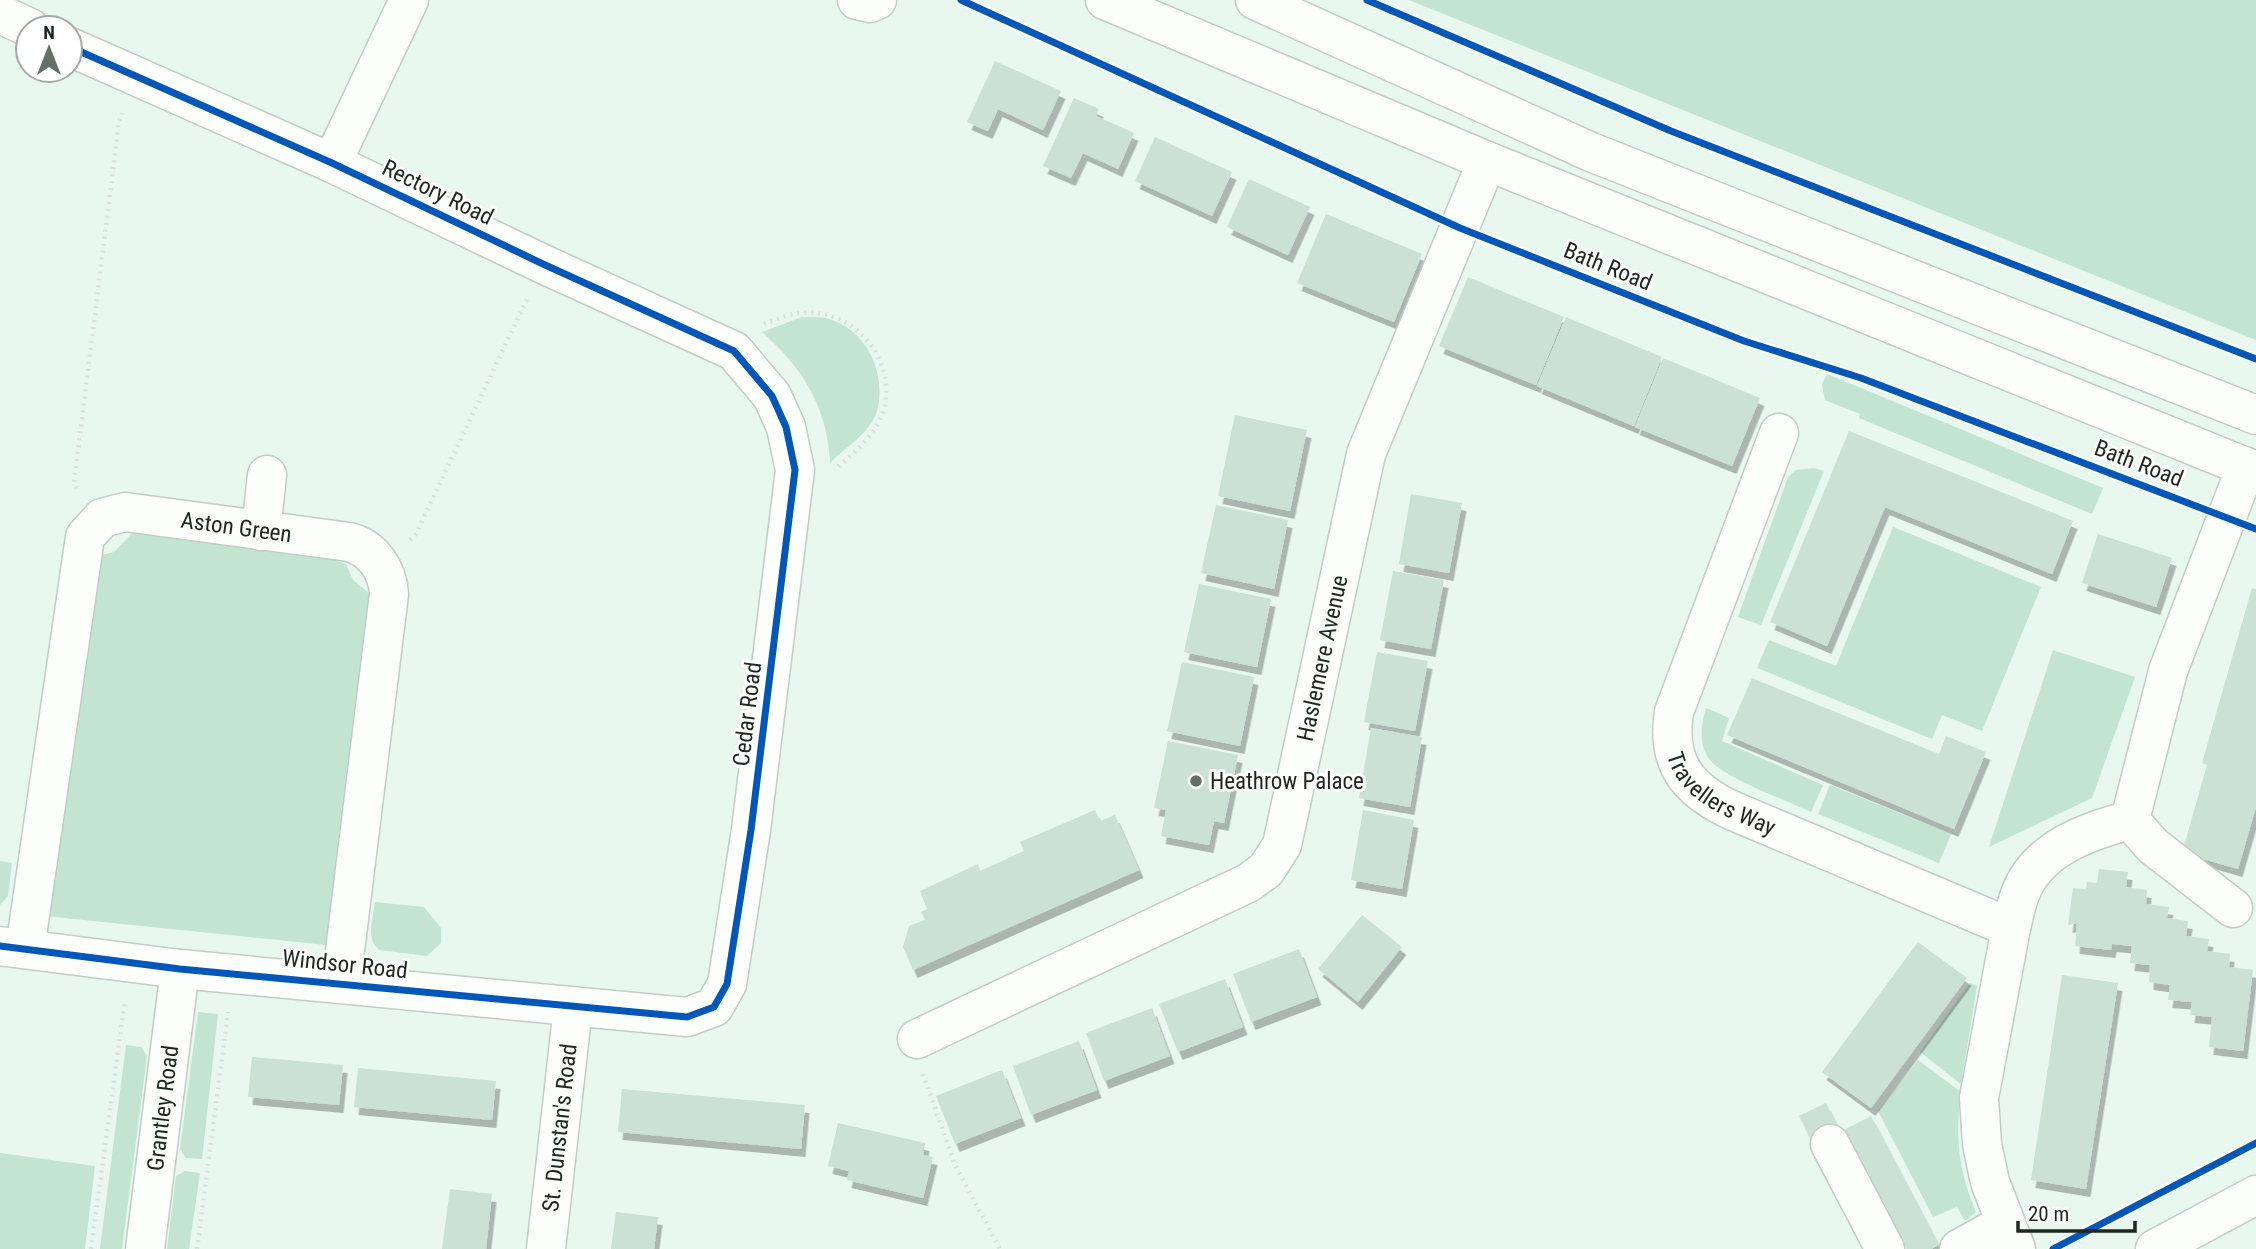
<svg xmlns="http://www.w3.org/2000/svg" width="2256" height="1249" viewBox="0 0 2256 1249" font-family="'Roboto Condensed',sans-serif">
	<defs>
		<filter id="shadow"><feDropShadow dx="4.5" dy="8" stdDeviation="0" flood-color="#0004"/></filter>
	</defs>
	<rect width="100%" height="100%" fill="#e8f8ee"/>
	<path fill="#c2e4d0" d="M 1409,0 L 2256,0 L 2256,340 Z
		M 802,317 C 810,318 821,316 829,319 C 867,330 887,374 877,411 C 870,434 845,447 830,463 C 828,408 802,367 762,332 Z
		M 1827,374 L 2103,488 L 2092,514 L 1859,418 L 1860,414 L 1825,400 L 1822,384 Z
		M 1814,468 L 1824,471 L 1761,625 L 1738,617 L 1788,477 L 1796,470 Z
		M 1893,527 L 2041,587 L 1982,731 L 1942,715 L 1932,739 L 1757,668 L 1769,640 L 1836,666 Z
		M 135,530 L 324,556 L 346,564 L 353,580 L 370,594 L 329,941 L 326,945 L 45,916 L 98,556 L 114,552 Z
		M 2053,650 L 2135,677 L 2092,798 L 1989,847 Z
		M 1706,708 L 1729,718 L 1722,741 L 1823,785 L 1811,812 C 1788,801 1724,778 1710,760 C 1698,745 1701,724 1706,708 Z
		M 1830,785 L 1951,834 L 1939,863 L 1818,814 Z
		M 0,861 L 12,863 L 8,896 L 0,905 Z
		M 375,902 L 424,907 L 441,928 L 441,943 L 427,956 L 380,950 C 365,940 373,918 375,902 Z
		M 1970,983 L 1977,986 L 1961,1084 L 1920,1052 Z
		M 198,1012 L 218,1014 L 202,1159 L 186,1158 L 180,1149 Z
		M 126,1045 L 141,1047 L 147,1056 L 122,1249 L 100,1249 Z
		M 1918,1060 L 1961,1092 C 1955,1138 1958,1169 1976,1212 L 1965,1221 L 1957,1207 L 1933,1217 L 1878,1111 Z
		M 0,1153 L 95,1166 L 85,1249 L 0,1249 Z
		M 185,1171 L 200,1173 L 189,1249 L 167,1249 L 176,1176 Z"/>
	<path fill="#cae1d3" filter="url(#shadow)" d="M 995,61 L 1061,91 L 1043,130 L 998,109 L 988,131 L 967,122 Z
		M 1074,98 L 1099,109 L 1096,116 L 1134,133 L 1118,169 L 1083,153 L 1071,178 L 1043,166 Z
		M 1155,137 L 1232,172 L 1212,216 L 1135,181 Z
		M 1249,179 L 1310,207 L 1288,255 L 1227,227 Z
		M 1326,214 L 1422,254 L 1394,322 L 1297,283 Z
		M 1468,277 L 1564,317 L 1536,385 L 1439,346 Z
		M 1566,317 L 1662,357 L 1634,426 L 1537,386 Z
		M 1663,358 L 1760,398 L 1732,466 L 1635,427 Z
		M 1235,415 L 1307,430 L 1290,511 L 1218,496 Z
		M 1849,431 L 2073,521 L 2052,574 L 1885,507 L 1827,646 L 1770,622 Z
		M 1411,494 L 1462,503 L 1449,573 L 1399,564 Z
		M 1216,505 L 1288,520 L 1274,589 L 1201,573 Z
		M 2098,534 L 2172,558 L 2156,607 L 2082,583 Z
		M 1393,571 L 1444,580 L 1431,649 L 1380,640 Z
		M 1199,584 L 1271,599 L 1257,667 L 1184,652 Z
		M 2252,588 L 2256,589 L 2256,807 L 2238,869 L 2182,853 L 2207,765 L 2202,763 Z
		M 1377,652 L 1428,661 L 1415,731 L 1364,722 Z
		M 1182,662 L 1254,677 L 1240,746 L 1167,731 Z
		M 1752,678 L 1939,754 L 1946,736 L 1986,752 L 1954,829 L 1727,735 Z
		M 1371,728 L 1422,737 L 1410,807 L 1359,798 Z
		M 1168,741 L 1238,755 L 1224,823 L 1214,821 L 1209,845 L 1161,836 L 1166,810 L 1154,808 Z
		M 1095,810 L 1100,821 L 1115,815 L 1139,870 L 913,970 L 903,947 L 909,926 L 925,920 L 921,912 L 927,909 L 920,891 L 978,864 L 980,871 L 1024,851 L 1020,842 Z
		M 1363,810 L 1414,820 L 1402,889 L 1351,880 Z
		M 2099,869 L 2128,872 L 2126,887 L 2147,890 L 2146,904 L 2169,907 L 2167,918 L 2188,921 L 2186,936 L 2209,939 L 2207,951 L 2230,954 L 2229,967 L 2253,970 L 2243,1051 L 2209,1047 L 2212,1017 L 2190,1015 L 2192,1002 L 2168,1000 L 2170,985 L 2149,982 L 2150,965 L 2130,963 L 2132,946 L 2112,944 L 2111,950 L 2075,946 L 2077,923 L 2068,925 L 2073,888 L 2086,889 L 2087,882 L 2097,883 Z
		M 1362,915 L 1402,947 L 1358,1002 L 1318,969 Z
		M 1918,942 L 1967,978 L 1871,1108 L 1822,1072 Z
		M 1299,949 L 1317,997 L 1251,1022 L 1233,974 Z
		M 2062,975 L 2118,983 L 2086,1189 L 2031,1180 Z
		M 1225,979 L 1243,1027 L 1178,1052 L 1159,1004 Z
		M 1152,1008 L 1170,1056 L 1104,1081 L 1086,1033 Z
		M 1079,1041 L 1097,1090 L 1031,1115 L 1013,1066 Z
		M 252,1057 L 343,1065 L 339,1105 L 248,1097 Z
		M 358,1068 L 496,1081 L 492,1120 L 354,1107 Z
		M 1002,1070 L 1021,1118 L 955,1144 L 936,1096 Z
		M 622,1089 L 805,1105 L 801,1149 L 618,1132 Z
		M 1826,1103 L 1840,1131 L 1813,1144 L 1799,1116 Z
		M 1871,1116 L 1939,1245 L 1931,1249 L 1907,1249 L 1844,1130 Z
		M 838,1123 L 925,1143 L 923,1155 L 933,1157 L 923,1198 L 847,1180 L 849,1171 L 828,1166 Z
		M 450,1189 L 492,1194 L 486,1249 L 442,1249 Z
		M 616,1212 L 658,1217 L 654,1249 L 611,1249 Z"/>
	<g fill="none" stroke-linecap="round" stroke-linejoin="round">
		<defs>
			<g id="minor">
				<path d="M 857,0 L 870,3 L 877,0"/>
				<path d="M 0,14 L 30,28"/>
				<path d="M 332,163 L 409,0"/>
				<path id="s1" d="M 1779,433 L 1674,712 C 1666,763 1687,789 1731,810 L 2011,928 C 2014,916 2016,903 2021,892 C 2038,848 2089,831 2130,820"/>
				<path d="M 261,531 L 267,475"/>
				<path d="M 2233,908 L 2153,846 L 2130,820 L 2168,671 L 2246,467"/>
				<path d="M 2011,928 L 1979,1098 L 1982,1144 L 1990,1182 L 2016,1249"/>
				<path d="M 0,946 L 180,969 L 687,1017 L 714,1007 L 727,984 L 751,830 L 795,470 L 786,427 L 772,396 L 734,351 L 543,264 L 332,163 L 70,47"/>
				<path id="s2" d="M 25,949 L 85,537 L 102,518 L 125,512 L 349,542 C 373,548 388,571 389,594 L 341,983"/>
				<path id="s3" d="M 917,1039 L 1248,883 L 1266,870 L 1282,845 L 1366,454 L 1487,161"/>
				<path d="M 1830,1144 L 1885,1249"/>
				<path id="s4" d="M 145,1249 L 180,969"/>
				<path id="s5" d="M 546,1249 L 573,1007"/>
				<path d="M 1959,1249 L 2004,1224"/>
			</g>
			<path id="highway" d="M 1105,0 L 1487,161 L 2256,471
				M 1255,0 L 1591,152 L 2256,415
				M 2155,1249 L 2256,1195"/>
		</defs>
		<use href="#minor" stroke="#c1cdc6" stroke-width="41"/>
		<use href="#highway" stroke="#c1cdc6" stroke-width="41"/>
		<path stroke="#dbe0dd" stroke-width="4.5" stroke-dasharray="2 5" stroke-linecap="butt" d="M 764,324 C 775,320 788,314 800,313 C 853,307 899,360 883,412 C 876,435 852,455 834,470
			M 77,488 L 74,483 L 119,122 L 122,113
			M 410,540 L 416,534 L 527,299
			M 923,1074 L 955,1165 L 1000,1249
			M 91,1249 L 125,1000
			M 197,1249 L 228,1012"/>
		<use href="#minor" stroke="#fcfefc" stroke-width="38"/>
		<use href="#highway" stroke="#fcfefc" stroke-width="38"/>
		<defs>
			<path id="cycleway" d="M 961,0 L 1460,228 L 1744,341 L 1861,378 L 2256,529
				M 1367,0 L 1671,131 L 2256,359
				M 0,946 L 180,969 L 687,1017 L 714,1007 L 727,984 L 751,830 L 795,470 L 786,427 L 772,396 L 734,351 L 543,264 L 332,163 L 70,47
				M 2053,1249 L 2256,1143"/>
		</defs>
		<use href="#cycleway" stroke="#fff" stroke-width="11"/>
		<use href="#cycleway" stroke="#0057b8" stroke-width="7"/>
	</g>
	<circle fill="#637068" stroke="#fff" stroke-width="2.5" cx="1196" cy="781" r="7"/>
	<g text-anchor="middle" stroke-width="6" stroke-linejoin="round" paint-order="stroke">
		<g font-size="23" fill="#1c2720" stroke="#fff">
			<text transform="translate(438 192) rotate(26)" y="8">Rectory Road</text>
			<text transform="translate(1608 266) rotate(22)" y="8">Bath Road</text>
			<text transform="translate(2139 463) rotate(21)" y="8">Bath Road</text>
			<text dy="8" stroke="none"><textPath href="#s2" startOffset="578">Aston Green</textPath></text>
			<text dy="8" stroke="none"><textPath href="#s3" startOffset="609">Haslemere Avenue</textPath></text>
			<text transform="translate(747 714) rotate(-83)" y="8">Cedar Road</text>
			<text dy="8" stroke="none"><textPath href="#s1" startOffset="404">Travellers Way</textPath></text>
			<text transform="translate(345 964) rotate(6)" y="8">Windsor Road</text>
			<text dy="8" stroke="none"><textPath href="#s4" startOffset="142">Grantley Road</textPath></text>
			<text dy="8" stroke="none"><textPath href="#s5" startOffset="122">St. Dunstan's Road</textPath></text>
		</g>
		<g font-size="23" fill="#1c2720" stroke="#fff" text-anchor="start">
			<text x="1210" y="789">Heathrow Palace</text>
		</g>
	</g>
	<g transform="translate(49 49)"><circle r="33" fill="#ffffff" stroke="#a4a9a6" stroke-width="2"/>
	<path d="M0-5L12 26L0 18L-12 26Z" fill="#637068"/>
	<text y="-10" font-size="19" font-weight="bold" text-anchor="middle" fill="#1c2720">N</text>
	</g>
	<path d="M2018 1221v10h117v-10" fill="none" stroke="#1c2720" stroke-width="3.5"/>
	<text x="2028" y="1221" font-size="21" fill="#1c2720" stroke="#ffffff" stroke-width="5" paint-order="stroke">20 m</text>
</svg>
